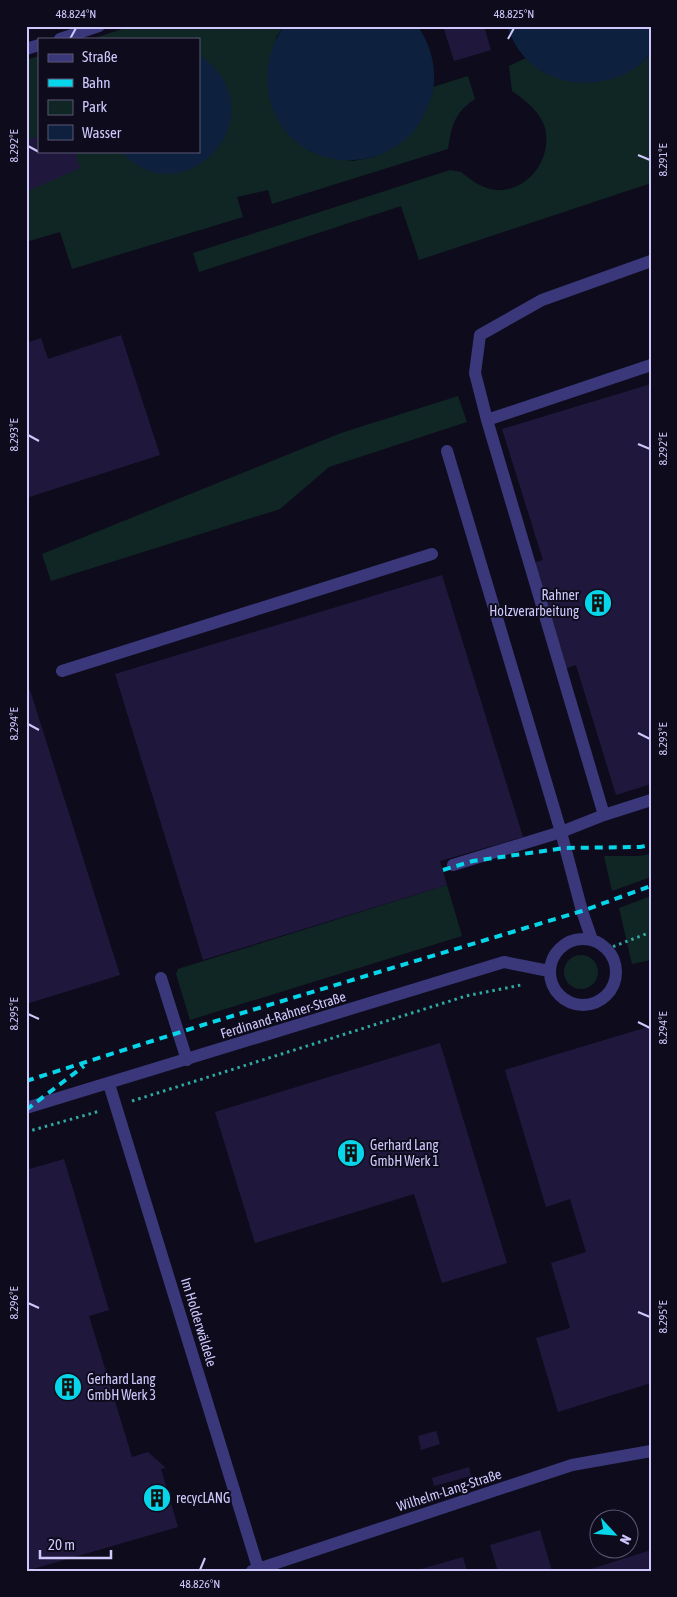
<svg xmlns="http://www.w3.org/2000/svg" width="677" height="1597" viewBox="0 0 677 1597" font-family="'Asap Condensed',sans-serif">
	<rect width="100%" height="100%" fill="#0e0c1c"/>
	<path fill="#0f2624" d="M 131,26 L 284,26 L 276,37 L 310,151 L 331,158 L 353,161 L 374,157 L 432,95 L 433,87 L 468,76 L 475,99 C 454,113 452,125 448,149 L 272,204 L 268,190 L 237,197 L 243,217 L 72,269 L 60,232 L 26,242 L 26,60 L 39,56 L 39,151 L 199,151 L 199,39 L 92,39 Z
		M 651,52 L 651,183 L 419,260 L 401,206 L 199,272 L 193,253 L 450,170 C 453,171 458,171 461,172 C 464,174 467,177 470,179 C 479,186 491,191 503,190 C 532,187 552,156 545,128 C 540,111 525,100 512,91 L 509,66 L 526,58 L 543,72 L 644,61 Z
		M 458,396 L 467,422 L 329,467 L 280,509 L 51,581 L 42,554 L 341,433 Z
		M 651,854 L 651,877 L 612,891 L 604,856 L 638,856 Z
		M 447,885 L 462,936 L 190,1020 L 176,974 L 178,969 Z
		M 651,896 L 651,960 L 632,964 L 619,908 Z
		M564 972a17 17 0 1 1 34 0a17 17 0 1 1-34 0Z"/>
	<path fill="#0d213f" d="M 284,26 L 417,26 C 433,46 439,78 430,101 C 425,113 420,125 411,134 C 386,161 343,168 310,151 C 264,126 255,67 284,26 Z
		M 507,26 L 651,26 C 651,34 653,47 650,53 C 645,63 630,72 620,76 C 573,94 523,75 507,26 Z
		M 199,55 C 284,113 182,221 121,151 L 199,151 Z"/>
	<path fill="#1f183c" d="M 454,26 L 484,26 L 491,50 L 454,61 L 444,29 Z
		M 39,136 L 39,151 L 75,151 L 80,168 L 26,192 L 26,140 Z
		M 121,335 L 160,455 L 26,498 L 26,343 L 41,338 L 48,359 Z
		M 651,384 L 651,784 L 616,795 L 576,665 L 565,669 L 533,563 L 543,560 L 502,429 Z
		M 442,575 L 523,837 L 440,861 L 447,885 L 203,960 L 115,674 Z
		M 30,690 L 120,975 L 26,1004 L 26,691 Z
		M 651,1026 L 651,1383 L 558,1412 L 536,1338 L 570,1328 L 551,1263 L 586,1252 L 570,1199 L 546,1207 L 505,1070 Z
		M 440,1043 L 507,1263 L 442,1283 L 414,1194 L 255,1243 L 215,1112 Z
		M 64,1159 L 109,1310 L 89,1316 L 132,1457 L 148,1452 L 166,1468 L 161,1469 L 178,1527 L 26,1571 L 26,1170 Z
		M 436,1431 L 440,1444 L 421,1450 L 418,1436 Z
		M 469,1467 L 471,1476 L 434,1486 L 432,1478 Z
		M 540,1530 L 552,1571 L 498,1571 L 490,1545 Z
		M 651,1550 L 651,1571 L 588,1571 L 588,1570 Z
		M 463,1557 L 467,1571 L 418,1571 L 418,1570 Z"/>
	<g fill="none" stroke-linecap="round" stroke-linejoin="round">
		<path stroke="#30a9a1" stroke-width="3" stroke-dasharray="2.5 4" stroke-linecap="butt" d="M 607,949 L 651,932
			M 132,1101 L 466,996 L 521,985
			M 26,1132 L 100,1111"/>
		<path stroke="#3a387a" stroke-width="12" d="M 60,39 L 99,26
			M 26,49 L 39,45
			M 487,420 L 651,365
			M 447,451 L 561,832 L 453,865
			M 62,671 L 432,554
			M 604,815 L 487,420 L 475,373 L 480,335 L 542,300 L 651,261
			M550 972a33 33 0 1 1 66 0a33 33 0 1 1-66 0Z
			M 592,940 L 582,911 L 561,832 L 604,815 L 651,800
			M 161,978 L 187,1060
			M 109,1084 L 259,1571
			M 26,1108 L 504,962 L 549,971
			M 252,1571 L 572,1465 L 651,1451"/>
		<path stroke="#07d6ea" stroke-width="4" stroke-dasharray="8 6" stroke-linecap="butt" d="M 443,870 L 473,861 L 565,848 L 640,847 L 651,845
			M 26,1081 L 209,1023 L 582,911 L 651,886
			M 26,1110 L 84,1066"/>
	</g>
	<path fill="none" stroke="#cec8fd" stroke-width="2" d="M 70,39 L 76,28M 508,39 L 514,28M 28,146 L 39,152M 638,155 L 650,160M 28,435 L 39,441M 638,444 L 650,449M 28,724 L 39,730M 638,733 L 650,739M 28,1014 L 39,1019M 638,1022 L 650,1028M 28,1303 L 39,1308M 638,1312 L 650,1317M 200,1570 L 205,1558"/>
	<defs>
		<symbol id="building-disc" viewBox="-11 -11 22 22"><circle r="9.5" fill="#07d6ea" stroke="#0e0c1c"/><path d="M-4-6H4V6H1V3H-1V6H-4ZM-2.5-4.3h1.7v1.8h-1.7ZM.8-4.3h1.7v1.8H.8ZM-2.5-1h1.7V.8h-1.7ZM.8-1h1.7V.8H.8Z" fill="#111"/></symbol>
	</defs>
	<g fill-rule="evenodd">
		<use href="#building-disc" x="582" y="587" width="32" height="32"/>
		<use href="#building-disc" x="335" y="1137" width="32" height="32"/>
		<use href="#building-disc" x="52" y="1371" width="32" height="32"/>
		<use href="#building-disc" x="141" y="1482" width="32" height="32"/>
	</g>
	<g text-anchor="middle" stroke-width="4" stroke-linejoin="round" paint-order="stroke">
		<g font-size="14" fill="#cec8fd" stroke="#0e0c1c" text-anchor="start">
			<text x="579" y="600" text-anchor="end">Rahner<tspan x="579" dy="16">Holzverarbeitung</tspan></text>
			<text x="370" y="1150">Gerhard Lang<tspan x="370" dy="16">GmbH Werk 1</tspan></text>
			<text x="87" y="1384">Gerhard Lang<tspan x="87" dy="16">GmbH Werk 3</tspan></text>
			<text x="176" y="1503">recycLANG</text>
		</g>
		<g font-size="14" fill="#cec8fd" stroke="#0e0c1c">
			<text transform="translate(283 1015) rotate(-17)" y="5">Ferdinand-Rahner-Straße</text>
			<text transform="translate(199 1322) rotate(73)" y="5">Im Holderwäldele</text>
			<text transform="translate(449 1490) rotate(-18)" y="5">Wilhelm-Lang-Straße</text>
		</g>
	</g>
	<rect width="677" height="1597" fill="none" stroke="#0e0c1c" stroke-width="55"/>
	<rect x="38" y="38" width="162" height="115" fill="#0e0c1c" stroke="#5b5776"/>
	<rect x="48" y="54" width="25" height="8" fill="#3a387a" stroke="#5b5776"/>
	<text x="82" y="62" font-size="15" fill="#cec8fd">Straße</text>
	<rect x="48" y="79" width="25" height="8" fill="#07d6ea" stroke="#5b5776"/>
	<text x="82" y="88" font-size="15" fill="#cec8fd">Bahn</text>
	<rect x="48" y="100" width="25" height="15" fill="#0f2624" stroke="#5b5776"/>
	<text x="82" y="112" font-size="15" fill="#cec8fd">Park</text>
	<rect x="48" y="125" width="25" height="15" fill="#0d213f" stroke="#5b5776"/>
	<text x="82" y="138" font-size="15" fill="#cec8fd">Wasser</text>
	<g transform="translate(614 1534) rotate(116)"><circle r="24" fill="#0e0c1c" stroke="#5b5776"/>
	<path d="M0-4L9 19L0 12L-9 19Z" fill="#07d6ea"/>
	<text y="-8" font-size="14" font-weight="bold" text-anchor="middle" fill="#cec8fd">N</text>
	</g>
	<path d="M40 1550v8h71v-8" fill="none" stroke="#cec8fd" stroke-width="2.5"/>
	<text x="48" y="1550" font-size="15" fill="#cec8fd" stroke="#0e0c1c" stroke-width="4" paint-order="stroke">20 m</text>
	<rect x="28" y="28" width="622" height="1542" fill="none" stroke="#cec8fd" stroke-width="2"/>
	<g font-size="12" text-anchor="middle" fill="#cec8fd">
		<text x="76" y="18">48.824°N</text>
		<text x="514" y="18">48.825°N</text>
		<text transform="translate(14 146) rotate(-90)" y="4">8.292°E</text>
		<text transform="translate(663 160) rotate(-90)" y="4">8.291°E</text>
		<text transform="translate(14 435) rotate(-90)" y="4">8.293°E</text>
		<text transform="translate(663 449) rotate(-90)" y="4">8.292°E</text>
		<text transform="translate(14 724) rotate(-90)" y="4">8.294°E</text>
		<text transform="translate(663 739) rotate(-90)" y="4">8.293°E</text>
		<text transform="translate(14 1014) rotate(-90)" y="4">8.295°E</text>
		<text transform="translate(663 1028) rotate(-90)" y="4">8.294°E</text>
		<text transform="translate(14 1303) rotate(-90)" y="4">8.296°E</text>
		<text transform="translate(663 1317) rotate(-90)" y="4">8.295°E</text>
		<text x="200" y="1588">48.826°N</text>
	</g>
</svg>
